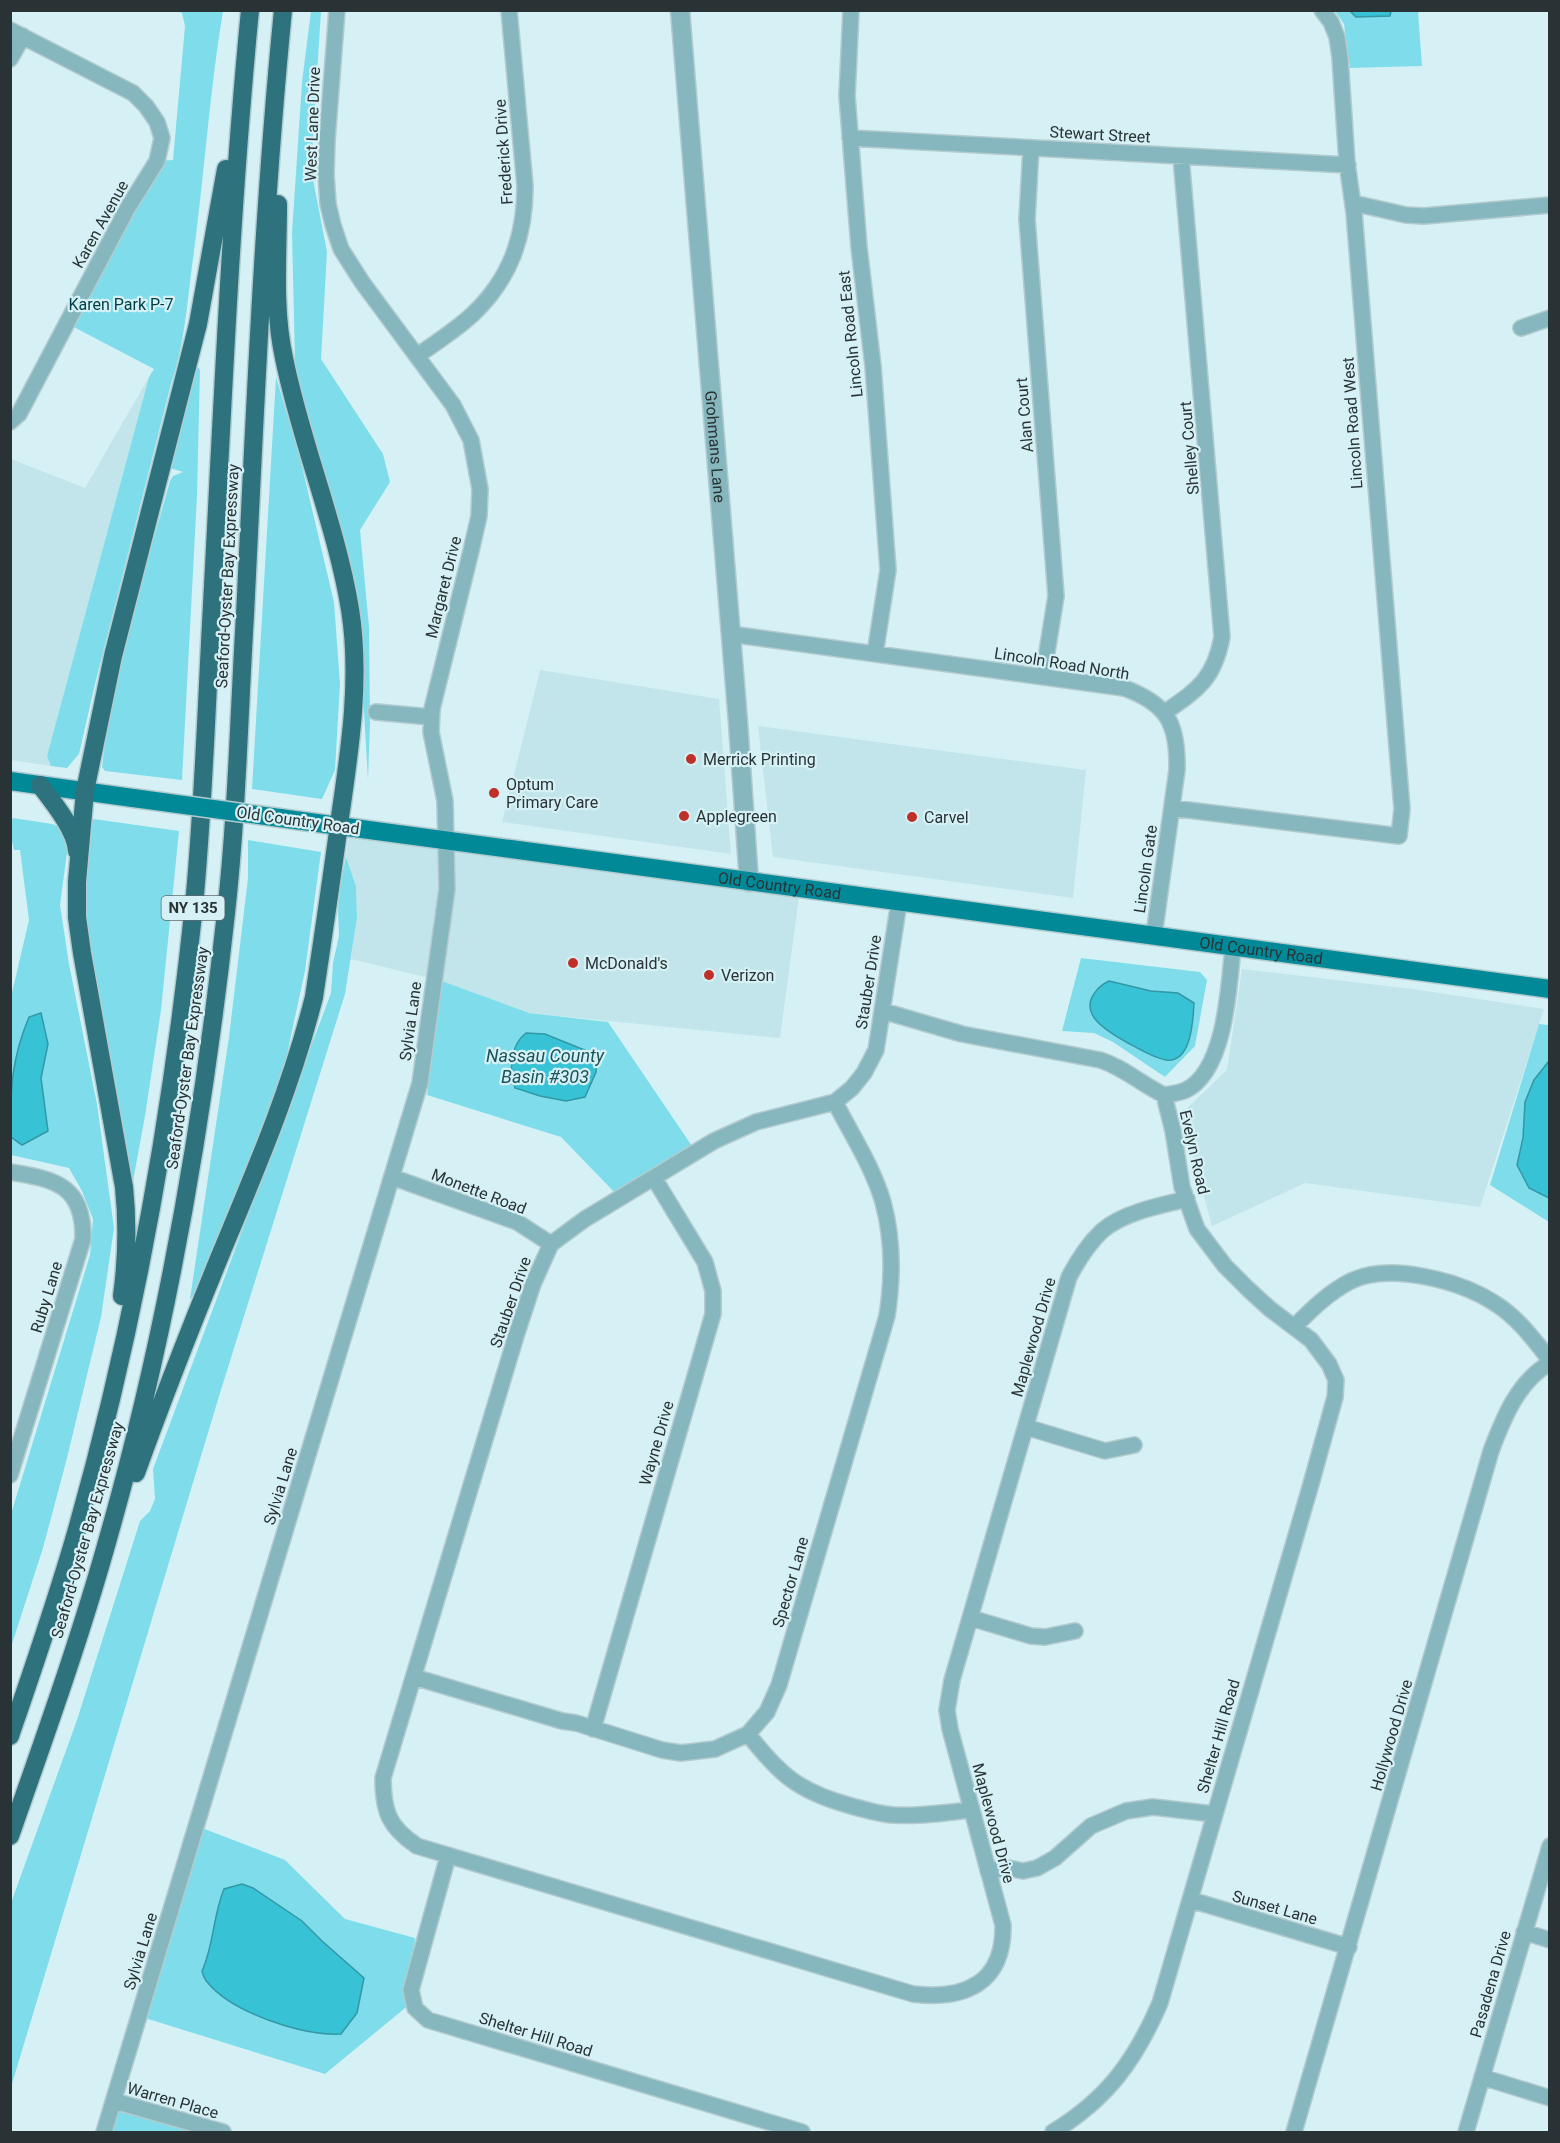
<svg xmlns="http://www.w3.org/2000/svg" width="1560" height="2143" viewBox="0 0 1560 2143" font-family="Roboto,sans-serif">
	<rect width="100%" height="100%" fill="#d6f1f5"/>
	<path fill="#c1e5ea" d="M 149,377 L 47,756 L 51,766 L 11,760 L 11,459 L 85,488 Z
		M 540,670 L 719,699 L 731,854 L 502,822 Z
		M 758,726 L 1086,770 L 1073,898 L 773,857 Z
		M 350,829 L 799,897 L 780,1038 L 529,1013 L 442,981 L 351,959 L 357,918 L 356,886 L 346,857 Z
		M 1242,969 L 1413,989 L 1544,1009 L 1480,1207 L 1305,1183 L 1212,1226 L 1182,1113 L 1227,1070 Z"/>
	<path fill="#7fddeb" d="M 177,11 L 223,11 C 209,95 204,181 192,266 C 187,306 184,346 171,384 L 96,680 L 79,754 L 67,768 L 51,766 L 47,756 L 149,377 L 154,369 L 68,324 L 157,161 L 173,160 L 185,26 L 182,13 Z
		M 311,11 L 321,11 L 311,169 L 327,252 L 321,359 L 383,454 L 390,482 L 360,530 L 369,627 L 370,723 L 368,780 L 359,625 L 307,423 L 295,361 L 292,233 L 302,82 Z
		M 1335,11 L 1418,11 L 1422,66 L 1350,68 L 1344,24 Z
		M 198,367 L 200,370 L 197,496 L 182,780 L 105,771 L 102,767 C 114,670 144,575 170,481 L 173,476 L 183,472 L 170,468 L 195,368 Z
		M 276,377 L 299,454 L 334,602 L 340,684 L 335,770 L 322,799 L 252,789 Z
		M 13,818 L 52,824 L 57,826 L 68,845 L 60,905 L 69,964 L 97,1104 L 114,1228 L 101,1317 L 67,1458 L 43,1548 L 11,1647 L 11,1514 L 90,1255 L 93,1219 L 82,1191 L 69,1168 L 11,1155 L 11,997 L 29,920 L 20,850 L 14,850 C 12,840 7,827 13,818 Z
		M 94,819 L 179,831 L 161,1010 L 145,1116 L 131,1192 L 98,1017 L 82,888 L 87,828 Z
		M 248,840 L 321,852 L 305,971 L 284,1068 L 259,1138 L 193,1296 L 190,1299 L 229,1037 L 248,878 Z
		M 346,857 L 356,886 L 357,918 L 345,994 L 220,1393 L 11,2087 L 11,1903 L 77,1720 L 140,1521 L 150,1511 L 155,1499 L 153,1469 L 331,993 L 333,963 L 339,936 L 338,911 L 340,885 Z
		M 1081,958 L 1200,972 L 1207,980 L 1195,1046 L 1165,1077 L 1113,1042 L 1094,1033 L 1062,1031 Z
		M 442,981 L 529,1013 L 608,1022 L 694,1149 L 617,1195 L 561,1137 L 427,1095 Z
		M 1539,1024 L 1549,1025 L 1549,1222 L 1490,1185 Z
		M 202,1828 L 285,1860 L 345,1919 L 415,1938 L 410,2004 L 325,2074 L 145,2018 Z
		M 114,2101 L 223,2132 L 104,2132 Z"/>
	<path fill="#37c2d5" stroke="#3397a5" stroke-width="1.5" d="M 1350,11 L 1391,11 L 1390,16 L 1356,17 Z
		M 1109,981 L 1151,991 L 1178,993 L 1194,1003 C 1193,1019 1192,1063 1166,1060 C 1154,1058 1139,1049 1128,1043 C 1117,1037 1097,1026 1092,1014 C 1085,1000 1098,986 1109,981 Z
		M 41,1013 L 48,1044 L 41,1078 L 48,1131 L 22,1145 L 11,1137 C 10,1091 11,1060 29,1017 Z
		M 526,1033 L 545,1034 L 597,1055 L 596,1072 L 585,1097 L 566,1101 L 540,1096 L 515,1088 C 509,1070 510,1045 526,1033 Z
		M 1549,1061 L 1549,1198 L 1529,1188 L 1517,1165 L 1523,1138 L 1525,1102 L 1534,1080 Z
		M 242,1884 L 253,1888 L 302,1921 L 322,1941 L 364,1978 L 357,2013 L 341,2034 C 303,2036 233,2013 208,1983 C 205,1980 203,1975 202,1971 C 214,1945 213,1915 224,1889 Z"/>
	<g fill="none" stroke-linecap="round" stroke-linejoin="round">
		<defs>
			<path id="minor" d="M 851,10 L 847,96 L 859,247 L 873,366 L 888,570 L 875,654
				M 10,30 L 133,93 L 146,106 L 157,122 L 162,138 L 157,161 L 127,209 L 19,414 L 10,422
				M 10,59 L 23,36
				M 850,138 L 1348,165
				M 1031,148 L 1027,219 L 1056,596 L 1043,677
				M 1353,203 L 1406,215 L 1424,216 L 1550,205
				M 1521,328 L 1550,318
				M 417,356 C 435,343 456,330 473,314 C 510,279 525,237 525,186 L 509,10
				M 730,634 L 1124,688 C 1168,704 1178,724 1177,770 L 1154,935
				M 376,712 L 431,717
				M 1164,713 C 1197,690 1214,680 1222,637 L 1181,157
				M 1172,808 L 1399,836 L 1402,809 L 1354,212 L 1347,163 L 1340,58 L 1337,37 L 1331,22 L 1322,10
				M 899,902 L 876,1050 L 864,1073 L 852,1088 L 835,1102 L 756,1122 L 714,1141 L 585,1219 L 551,1244 L 533,1284 L 516,1336 L 383,1778 C 383,1812 389,1827 417,1846 L 913,1994 C 964,2000 1004,1984 1003,1925 L 950,1729 L 947,1710 L 952,1680 L 1069,1277 C 1078,1260 1088,1244 1102,1231 C 1122,1213 1161,1205 1187,1199
				M 883,1011 L 962,1034 L 1100,1060 C 1123,1067 1141,1084 1164,1095 L 1173,1131 L 1182,1187 L 1197,1229 L 1225,1266 L 1247,1288 L 1270,1309 L 1311,1340 L 1329,1364 L 1336,1380 L 1335,1397 L 1311,1484 L 1160,2003 C 1135,2061 1107,2099 1053,2132
				M 1164,1095 C 1171,1094 1180,1093 1186,1090 C 1226,1070 1229,985 1233,946
				M 10,1172 C 56,1179 84,1186 83,1239 L 10,1475
				M 392,1177 L 517,1222 L 551,1244
				M 1294,1327 C 1311,1310 1329,1292 1351,1281 C 1391,1262 1461,1281 1496,1304 C 1518,1318 1534,1340 1550,1360
				M 1026,1427 L 1105,1451 L 1134,1445
				M 971,1618 L 1031,1636 L 1045,1637 L 1075,1631
				M 414,1677 L 562,1721 L 576,1723 L 662,1750 L 681,1753 L 715,1749 L 748,1734 L 767,1712 L 779,1685 L 887,1316 C 893,1278 893,1239 883,1202 C 873,1167 851,1134 835,1102
				M 593,1729 L 713,1314 L 713,1291 L 705,1262 L 654,1178
				M 748,1734 C 779,1774 798,1791 848,1805 C 862,1809 878,1814 893,1815 C 919,1817 947,1812 972,1810
				M 448,1856 L 411,1990 L 415,2008 L 428,2020 L 802,2132
				M 988,1871 L 1008,1868 L 1023,1871 L 1037,1868 L 1055,1858 L 1091,1826 L 1126,1811 L 1153,1807 L 1214,1814
				M 1191,1900 L 1349,1947
				M 1524,1932 L 1550,1940
				M 1482,2077 L 1550,2098
				M 114,2101 L 223,2132
				M 104,2132 L 420,1083 L 447,889 L 445,801 L 431,732 L 432,709 L 471,551 L 479,516 L 480,489 L 471,440 L 453,405 L 362,282 L 341,249 L 333,225 L 328,204 L 326,174 L 327,140 L 337,10
				M 1294,2132 L 1491,1451 C 1503,1419 1518,1381 1550,1363
				M 1466,2132 L 1550,1846"/>
			<g id="tertiary">
				<path id="s1" d="M 680,10 L 738,722 L 749,882"/>
			</g>
			<g id="primary">
				<path d="M 10,781 L 133,798"/>
				<path id="s2" d="M 280,818 L 1550,989"/>
			</g>
			<path id="motorway" d="M 40,785 C 53,802 76,830 77,851
				M 122,1296 C 127,1259 128,1225 124,1187 L 82,953 L 77,917 L 77,882 L 85,791 L 113,656 L 198,324 L 226,169
				M 136,1473 C 163,1398 192,1324 222,1251 C 257,1167 292,1085 314,997 C 323,937 332,877 340,817 C 350,749 361,678 350,609 C 336,524 301,443 284,358 C 273,308 278,255 278,204
				M 10,1736 C 34,1666 58,1597 78,1526 C 135,1324 172,1115 194,905 C 203,812 206,718 211,624 C 222,420 230,215 250,10
				M 10,1836 C 45,1736 81,1636 109,1535 C 167,1331 203,1123 226,913 C 237,814 239,714 245,615 C 255,413 263,212 283,10"/>
		</defs>
		<use href="#minor" stroke="#b3cbcf" stroke-width="18"/>
		<use href="#tertiary" stroke="#b3cbcf" stroke-width="21"/>
		<use href="#primary" stroke="#b3cbcf" stroke-width="21"/>
		<use href="#motorway" stroke="#b3cbcf" stroke-width="21"/>
		<use href="#minor" stroke="#86b7bf" stroke-width="15"/>
		<use href="#tertiary" stroke="#86b7bf" stroke-width="18"/>
		<use href="#primary" stroke="#028998" stroke-width="18"/>
		<use href="#motorway" stroke="#2d727c" stroke-width="18"/>
		<defs>
			<path id="primary-bridge" d="M 133,798 L 280,818"/>
		</defs>
		<use href="#primary-bridge" stroke="#b3cbcf" stroke-width="21" stroke-linecap="butt"/>
		<use href="#primary-bridge" stroke="#028998" stroke-width="18"/>
	</g>
	<g fill="#bf3128" stroke="#d6f1f5" stroke-width="2">
		<circle cx="691" cy="759" r="6"/>
		<circle cx="494" cy="793" r="6"/>
		<circle cx="684" cy="816" r="6"/>
		<circle cx="912" cy="817" r="6"/>
		<circle cx="573" cy="963" r="6"/>
		<circle cx="709" cy="975" r="6"/>
	</g>
	<g text-anchor="middle" stroke-width="4.5" stroke-linejoin="round" paint-order="stroke">
		<rect fill="#d6f1f5" stroke="#5d6c6f" stroke-width="1.5" x="161.5" y="896" width="63" height="24" rx="4.5"/>
		<g font-size="15" font-weight="bold" fill="#293335">
			<text x="193" y="913">NY 135</text>
		</g>
		<g font-size="16" fill="#293335" stroke="#d6f1f5">
			<text transform="translate(312 124) rotate(-88)" y="6">West Lane Drive</text>
			<text transform="translate(1100 134) rotate(3)" y="6">Stewart Street</text>
			<text transform="translate(503 152) rotate(-94)" y="6">Frederick Drive</text>
			<text transform="translate(100 224) rotate(-61)" y="6">Karen Avenue</text>
			<text transform="translate(850 334) rotate(-96)" y="6">Lincoln Road East</text>
			<text transform="translate(1024 415) rotate(-95)" y="6">Alan Court</text>
			<text transform="translate(1352 423) rotate(-94)" y="6">Lincoln Road West</text>
			<text dy="6" stroke="none"><textPath href="#s1" startOffset="438">Grohmans Lane</textPath></text>
			<text transform="translate(1189 448) rotate(-95)" y="6">Shelley Court</text>
			<text transform="translate(227 576) rotate(-87)" y="6">Seaford-Oyster Bay Expressway</text>
			<text transform="translate(443 587) rotate(-76)" y="6">Margaret Drive</text>
			<text transform="translate(1062 663) rotate(9)" y="6">Lincoln Road North</text>
			<text transform="translate(298 820) rotate(8)" y="6">Old Country Road</text>
			<text transform="translate(1145 869) rotate(-82)" y="6">Lincoln Gate</text>
			<text dy="6" stroke="none"><textPath href="#s2" startOffset="504">Old Country Road</textPath></text>
			<text dy="6" stroke="none"><textPath href="#s2" startOffset="990">Old Country Road</textPath></text>
			<text transform="translate(868 982) rotate(-81)" y="6">Stauber Drive</text>
			<text transform="translate(410 1021) rotate(-82)" y="6">Sylvia Lane</text>
			<text transform="translate(187 1058) rotate(-82)" y="6">Seaford-Oyster Bay Expressway</text>
			<text transform="translate(1195 1152) rotate(77)" y="6">Evelyn Road</text>
			<text transform="translate(479 1191) rotate(21)" y="6">Monette Road</text>
			<text transform="translate(46 1297) rotate(-73)" y="6">Ruby Lane</text>
			<text transform="translate(510 1302) rotate(-71)" y="6">Stauber Drive</text>
			<text transform="translate(1033 1337) rotate(-74)" y="6">Maplewood Drive</text>
			<text transform="translate(656 1443) rotate(-74)" y="6">Wayne Drive</text>
			<text transform="translate(280 1486) rotate(-73)" y="6">Sylvia Lane</text>
			<text transform="translate(87 1530) rotate(-74)" y="6">Seaford-Oyster Bay Expressway</text>
			<text transform="translate(790 1582) rotate(-74)" y="6">Spector Lane</text>
			<text transform="translate(1391 1735) rotate(-74)" y="6">Hollywood Drive</text>
			<text transform="translate(1218 1736) rotate(-74)" y="6">Shelter Hill Road</text>
			<text transform="translate(994 1823) rotate(75)" y="6">Maplewood Drive</text>
			<text transform="translate(1275 1907) rotate(16)" y="6">Sunset Lane</text>
			<text transform="translate(140 1951) rotate(-73)" y="6">Sylvia Lane</text>
			<text transform="translate(1490 1984) rotate(-74)" y="6">Pasadena Drive</text>
			<text transform="translate(536 2034) rotate(17)" y="6">Shelter Hill Road</text>
			<text transform="translate(173 2100) rotate(16)" y="6">Warren Place</text>
		</g>
		<g font-size="16" fill="#004048" stroke="#d6f1f5">
			<text x="121" y="310">Karen Park P-7</text>
		</g>
		<g font-size="16" fill="#293335" stroke="#d6f1f5" text-anchor="start">
			<text x="703" y="765">Merrick Printing</text>
			<text x="506" y="790">Optum<tspan x="506" dy="18">Primary Care</tspan></text>
			<text x="696" y="822">Applegreen</text>
			<text x="924" y="823">Carvel</text>
			<text x="585" y="969">McDonald's</text>
			<text x="721" y="981">Verizon</text>
		</g>
		<g font-size="18" font-style="italic" fill="#1b535b" stroke="#d6f1f5">
			<text x="545" y="1062">Nassau County<tspan x="545" dy="21">Basin #303</tspan></text>
		</g>
	</g>
	<rect width="1560" height="2143" fill="none" stroke="#293335" stroke-width="24"/>
</svg>
